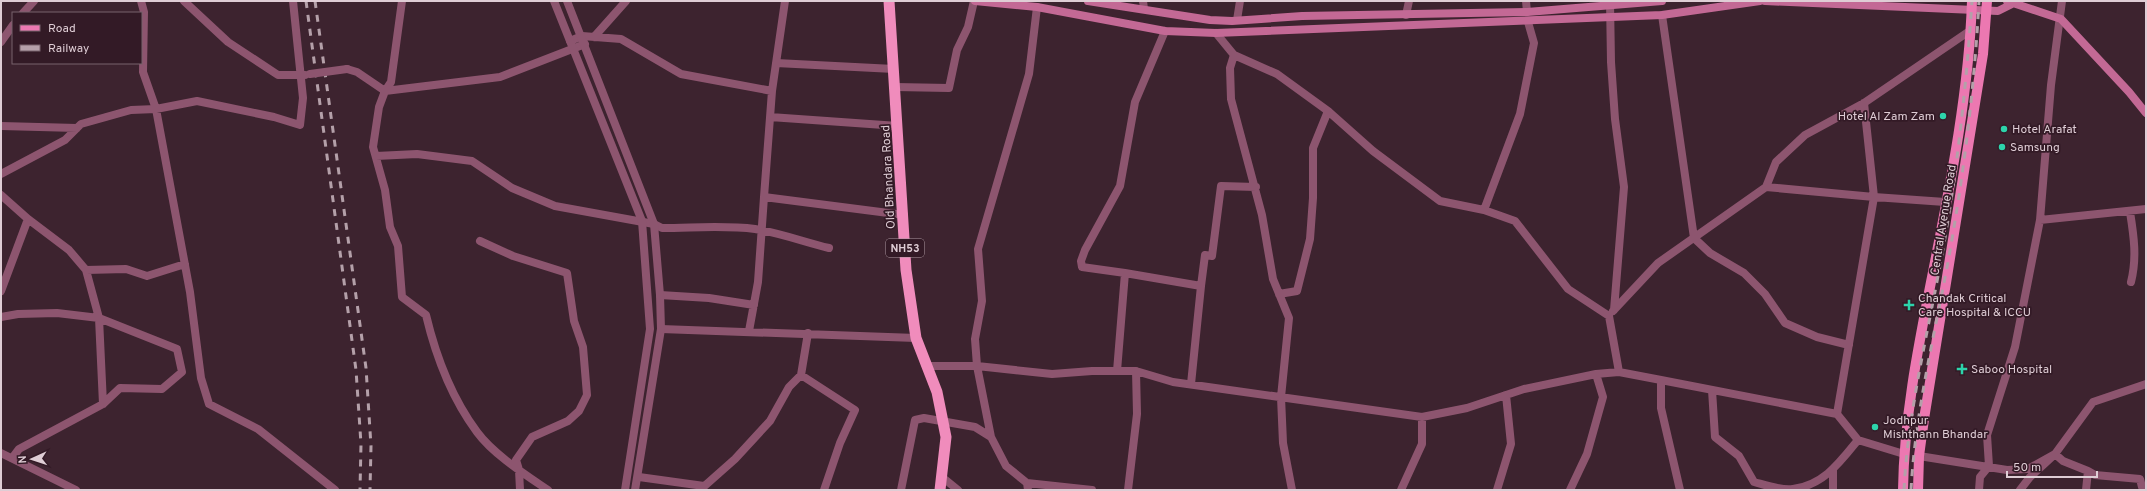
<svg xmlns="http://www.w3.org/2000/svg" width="2147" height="491" viewBox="0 0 2147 491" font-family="Overpass,sans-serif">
	<rect width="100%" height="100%" fill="#3d232f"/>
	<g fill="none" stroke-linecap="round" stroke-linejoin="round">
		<path stroke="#8d556f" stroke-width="8" d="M 141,1 L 144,12 L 143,72 L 156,109 L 190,292 L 201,378 L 209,404 L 258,429 L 335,490
			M 184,1 L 228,42 L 278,75 L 305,75
			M 402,1 L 391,82 L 385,91 L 379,107 L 373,147 L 385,190 L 390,227 L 398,246 L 402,297 L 426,315 C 436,357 451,397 477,432 C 493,454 526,475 548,490
			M 1143,1 L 1144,9
			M 1526,1 L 1527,12
			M 1610,1 L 1611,62 L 1615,119 L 1624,187 L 1614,310
			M 23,13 L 34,1
			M 1406,15 L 1409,1
			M 1662,15 L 1694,238 L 1710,253 L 1744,273 L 1765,294 L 1785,323 L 1817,337 L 1849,345
			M 1237,20 L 1240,1
			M 594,37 L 626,1
			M 570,41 L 582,36 L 621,39 L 681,74 L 772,91 L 785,1
			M 1,42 L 13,25
			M 1234,55 L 1230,68 L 1231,99 L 1262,215 L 1273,279 L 1289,318 L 1281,397 L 1283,443 L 1292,490
			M 776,63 L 894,69
			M 347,69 L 357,72 L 385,91 L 500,77 L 585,44
			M 895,87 L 949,88 L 957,50 L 968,27 L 974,1
			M 772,91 L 764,197 L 904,215
			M 1864,103 L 1874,197 L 1945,202
			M 770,117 L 898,126
			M 1,126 L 77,128
			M 376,156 L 417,154 L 472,161 L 512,188 L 555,206 L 654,224 L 662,228 C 693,228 724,225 755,229 C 780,233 804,242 829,248
			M 1,174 L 65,140 L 81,124 L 131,110 L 156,109 L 197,101 L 274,117 L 300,125 L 303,98 L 293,1
			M 1,195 L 28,219 L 1,291
			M 1484,210 L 1520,114 L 1534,43 L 1528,22
			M 2130,212 C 2134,237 2137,258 2131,282
			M 28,219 L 69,250 L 86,270 L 126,269 L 147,276 L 185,264
			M 2040,220 L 2146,209
			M 480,241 L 513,256 L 567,273 L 574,321 L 583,347 L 587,395 L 579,411 L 568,421 L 532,437 L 516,460 L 519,470 L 520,490
			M 86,270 L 99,318 L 103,404
			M 1125,273 L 1082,267 L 1081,261 L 1085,250 L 1120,186 L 1135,102 L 1165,31
			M 1279,294 L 1297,291 L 1310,239 L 1313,198 L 1313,148 L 1328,111
			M 660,295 L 709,298 L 754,305
			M 1613,311 L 1658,263 L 1766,187
			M 1,317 L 18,314 L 57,313 L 99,318 L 177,349 L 182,372 L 162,389 L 120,388 L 103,404 L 19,449 L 13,457
			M 661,329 L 916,338
			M 749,331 L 758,282 L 764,197
			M 928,366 L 977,366 L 1052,374 L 1092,371 L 1136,371 L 1173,382 L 1422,417 L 1467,408 L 1524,389 L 1596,374 L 1619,372 L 1609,316 L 1568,289 L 1515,221 L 1484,210 L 1440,201 L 1373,151 L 1328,111 L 1277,74 L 1234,55 L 1216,33
			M 1117,371 L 1125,273 L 1201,286 L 1205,255 L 1212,256 L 1221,186 L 1256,187
			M 1619,372 L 1661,380 L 1661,408 L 1680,490
			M 801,375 L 855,410 L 840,443 L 824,490
			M 1661,380 L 1837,414 L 1874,197 L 1766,187 L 1776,162 L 1805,135 L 1864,103 L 1971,30
			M 1191,384 L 1201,286
			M 1712,390 L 1715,437 L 1739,456 L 1754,482 C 1765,485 1782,491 1793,489 C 1824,485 1840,462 1858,440
			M 1837,414 L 1858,440 L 1904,454
			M 991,437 L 977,366 L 975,339 L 982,301 L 978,249 L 1029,74 L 1037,7
			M 1919,456 L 2007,470 L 2028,469 L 2055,454 L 2093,402 L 2146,384
			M 1833,470 L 1833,490
			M 2088,471 L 2095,475 L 2140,479 L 2142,487
			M 639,477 L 704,486
			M 942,477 L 958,490
			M 1027,483 L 1092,490
			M 700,490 L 735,459 L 770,421 L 789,387 L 801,375 L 808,333
			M 901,490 L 915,420 L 924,418 L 975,427 L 991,437 L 1006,466 L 1027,483 L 1028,490
			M 1128,490 L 1137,414 L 1136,371
			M 1401,490 L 1422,444 L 1422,417
			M 1497,490 L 1511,444 L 1506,395
			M 1570,490 L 1587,454 L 1603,397 L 1596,374
			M 1979,490 L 1980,477 L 1989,466 L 1987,435 L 2015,347 L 2040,220 L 2051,85 L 2062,1
			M 2020,490 L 2030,477 L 2055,454 L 2063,461 L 2088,471 L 2086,490"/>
		<path stroke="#8d556f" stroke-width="8" d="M 554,1 L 642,221 L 650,329 L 625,490
			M 567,1 L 654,224 L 660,295 L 661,329 L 635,490
			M 1,453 L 76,490"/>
		<path stroke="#c36995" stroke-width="8" d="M 975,1 L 1037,7 L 1165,31 L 1216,33 L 1662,15 L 1760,1
			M 1088,1 L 1210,20 L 1232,21 L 1302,16 L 1527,12 L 1662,1
			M 1765,1 L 1998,11 L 2012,4
			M 2007,1 L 2061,19 L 2129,92 L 2146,113"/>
		<path stroke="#ec78b1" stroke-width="10" d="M 1903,490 C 1904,418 1918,348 1932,277 C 1950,186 1969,93 1972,1
			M 1918,490 L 1919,456 L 1924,419 L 1983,54 L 1987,1"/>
		<path stroke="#f08cbc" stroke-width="11" d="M 889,1 L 906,270 L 916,338 L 937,392 L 946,437 L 940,490"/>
		<path stroke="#b4a0a9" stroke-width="3" stroke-dasharray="7 7" stroke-linecap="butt" d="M 306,1 L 356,370 L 361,444 L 360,490
			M 315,1 L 366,368 L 371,446 L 370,490
			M 1904,490 C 1908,412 1927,337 1941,260 C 1957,174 1966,88 1972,1
			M 1911,490 C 1916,399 1941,311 1955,221 C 1967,148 1975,74 1979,1"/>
		<path stroke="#8d556f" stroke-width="8" d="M 310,74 L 347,69"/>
	</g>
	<g fill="#2dd4ab" stroke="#331a26" stroke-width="1.5">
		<circle cx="1943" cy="116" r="4"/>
		<circle cx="2004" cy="129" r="4"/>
		<circle cx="2002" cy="147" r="4"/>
		<path d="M1907 299h4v4h4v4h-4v4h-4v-4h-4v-4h4z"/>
		<path d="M1960 363h4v4h4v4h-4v4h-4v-4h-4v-4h4z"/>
		<circle cx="1875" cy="427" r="4"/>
	</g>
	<g text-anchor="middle" stroke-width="3.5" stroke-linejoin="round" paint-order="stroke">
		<rect fill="#331a26" stroke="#ab97a0" stroke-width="1" x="886" y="239" width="38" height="18" rx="3"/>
		<g font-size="11" font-weight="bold" fill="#dfcdd5">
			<text x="905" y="252">NH53</text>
		</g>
		<g font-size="12" fill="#dfcdd5" stroke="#331a26" text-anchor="start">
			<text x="1935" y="120" text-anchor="end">Hotel Al Zam Zam</text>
			<text x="2012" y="133">Hotel Arafat</text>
			<text x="2010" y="151">Samsung</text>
			<text x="1918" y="302">Chandak Critical<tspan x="1918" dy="14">Care Hospital &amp; ICCU</tspan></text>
			<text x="1971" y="373">Saboo Hospital</text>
			<text x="1883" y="424">Jodhpur<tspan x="1883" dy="14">Mishthann Bhandar</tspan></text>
		</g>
		<g font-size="12" fill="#dfcdd5" stroke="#331a26">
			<text transform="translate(888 177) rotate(-93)" y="4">Old Bhandara Road</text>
			<text transform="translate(1943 220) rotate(-81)" y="4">Central Avenue Road</text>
		</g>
	</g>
	<rect width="2147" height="491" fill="none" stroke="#dfcdd5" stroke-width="4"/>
	<rect x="12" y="12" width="130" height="52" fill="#331a26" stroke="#78626c"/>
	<rect x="20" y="25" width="20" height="6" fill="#ec78b1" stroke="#78626c"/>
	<text x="48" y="32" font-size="12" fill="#dfcdd5">Road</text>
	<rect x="20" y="45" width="20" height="6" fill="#b4a0a9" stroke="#78626c"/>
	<text x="48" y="52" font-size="12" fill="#dfcdd5">Railway</text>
	<g transform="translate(32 459) rotate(267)" stroke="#331a26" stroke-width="3" paint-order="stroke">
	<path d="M0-3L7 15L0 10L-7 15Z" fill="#dfcdd5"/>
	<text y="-6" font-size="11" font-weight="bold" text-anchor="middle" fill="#dfcdd5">N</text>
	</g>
	<path d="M2007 471v6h90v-6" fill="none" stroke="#dfcdd5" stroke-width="2"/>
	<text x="2013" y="471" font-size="12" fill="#dfcdd5" stroke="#331a26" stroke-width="3" paint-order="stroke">50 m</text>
</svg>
